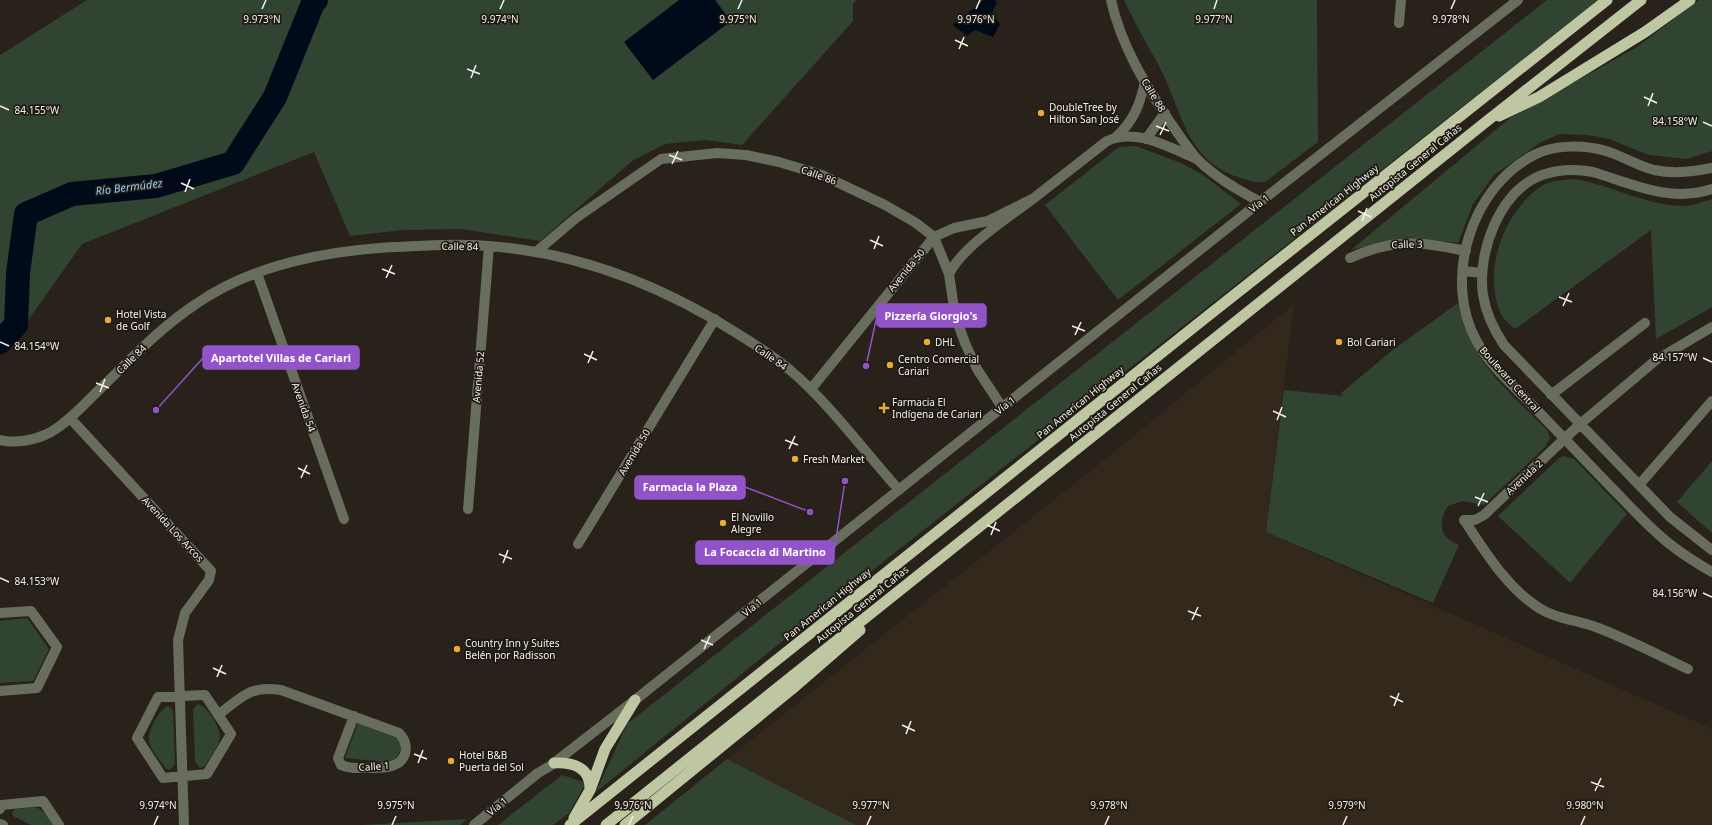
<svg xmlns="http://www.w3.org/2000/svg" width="1712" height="825" viewBox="0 0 1712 825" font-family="'Noto Sans',sans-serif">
	<rect width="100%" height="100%" fill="#28221a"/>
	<path fill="#32281b" d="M 1294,304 L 1266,532 L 1712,729 L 1712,825 L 856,825 L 727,759 L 1103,461 Z"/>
	<path fill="#314432" d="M 87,0 L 857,0 L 853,3 L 853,21 L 742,145 L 706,140 L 665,144 L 632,161 L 540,241 L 461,229 L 404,230 L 350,236 L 314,152 L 82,244 L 24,326 L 0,354 L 0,55 Z
		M 1124,0 L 1317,0 L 1318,142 L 1265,182 C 1255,183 1247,180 1238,177 C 1187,161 1182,112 1161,70 C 1149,47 1135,24 1124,0 Z
		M 1547,0 L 1598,0 L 785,639 L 596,792 L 627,724 Z
		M 1699,0 L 1712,0 L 1712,151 L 1687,159 L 1649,155 L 1609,139 L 1587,135 L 1560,134 L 1541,142 L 1494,175 L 1473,204 L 1458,243 L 1407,237 L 1351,250 L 1510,118 L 1637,47 Z
		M 1136,146 L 1181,163 L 1203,175 L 1241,204 L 1118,300 L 1045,205 L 1119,147 Z
		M 1575,179 C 1611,185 1645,205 1682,206 C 1692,206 1703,202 1712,199 L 1712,307 L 1656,339 L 1651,230 L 1515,329 C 1511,325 1505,321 1502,316 C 1481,274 1503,213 1540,187 C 1550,180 1563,180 1575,179 Z
		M 1458,303 C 1470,362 1507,389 1547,430 L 1550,438 L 1545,447 L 1484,505 L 1462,501 L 1448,506 C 1437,522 1440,539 1459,545 L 1433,603 L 1266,532 L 1284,390 L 1343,396 L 1341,393 L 1394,349 Z
		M 1564,456 L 1574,459 L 1627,514 L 1570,583 L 1498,516 L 1559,458 Z
		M 1712,461 L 1712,533 L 1677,502 Z
		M 27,618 L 49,649 L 33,681 L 0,683 L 0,621 Z
		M 198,704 C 205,707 208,711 212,717 C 227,740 217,745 205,766 L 200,768 L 195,762 L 193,709 Z
		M 168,706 L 173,710 L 175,764 L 170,770 L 166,769 C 152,748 142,744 155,720 C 159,714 161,710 168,706 Z
		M 358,723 L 397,738 L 401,746 C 399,755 396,762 386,762 L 345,758 Z
		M 727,759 L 856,825 L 645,825 Z
		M 562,775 L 586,783 L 569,813 L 553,825 L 498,825 Z
		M 34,807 C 44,809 48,817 53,825 L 31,825 L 13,816 L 12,812 L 16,809 Z
		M 467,819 L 460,825 L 362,825 Z"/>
	<path fill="#000a19" d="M 679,0 L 715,0 L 731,21 L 653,80 L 624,42 Z
		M 984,0 L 995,0 L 997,2 L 992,13 L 1000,24 L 993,37 L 975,30 L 967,36 L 953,25 Z"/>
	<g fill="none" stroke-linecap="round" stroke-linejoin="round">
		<path stroke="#000a19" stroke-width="24" d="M 0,342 L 16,325 L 18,273 L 26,214 L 72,194 L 156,186 L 233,163 L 275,97 L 313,3 L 316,0"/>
		<path stroke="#696d5d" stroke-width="10" d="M 1111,0 C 1121,46 1146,86 1172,125 C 1180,136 1188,149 1197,159 C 1215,177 1238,190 1260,202
			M 1399,23 L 1401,0
			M 1116,137 C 1134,121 1140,104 1145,82
			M 1146,139 L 1165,113
			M 1712,168 C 1693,172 1673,174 1654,170 C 1637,166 1623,156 1606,151 C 1585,145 1555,144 1534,155 C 1471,187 1442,280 1477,342 C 1491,367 1516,388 1535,408 C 1560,434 1584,459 1609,485 C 1625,501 1641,519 1658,534 C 1674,549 1693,561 1712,572
			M 1712,189 C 1670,203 1633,184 1593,172 C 1577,169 1559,169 1542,175 C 1499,191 1477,253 1483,295 C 1486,314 1494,330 1504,345 L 1670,517 L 1712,550
			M 1034,198 L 1107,141 C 1136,127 1170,148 1197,159
			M 536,252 L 576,218 L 661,159 L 717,153 L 746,155 L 779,162 L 822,175 L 885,205 L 916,223 L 934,237 L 949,274 L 955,315 L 965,343 L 977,369 L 1002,407
			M 1350,258 C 1395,238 1419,241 1466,251
			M 1463,271 L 1482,273
			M 257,273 L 344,519
			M 811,389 L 934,237 L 954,228 L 988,221 L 1034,198 C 1008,218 963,246 949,274
			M 1551,395 L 1645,323
			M 70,418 L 211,571 L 209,580 L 185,613 L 178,640 L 184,825
			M 0,440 C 16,444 36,440 51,432 C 70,421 86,402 102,387 C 132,358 161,327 196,304 C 249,267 316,253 379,248 C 416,246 452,243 489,246 C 579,253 663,286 738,334 C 756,345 774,357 790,370 C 830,404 864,451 899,490
			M 1639,485 L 1712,401
			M 468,509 L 489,246
			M 1464,520 L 1475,520 L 1484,515 L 1579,425 L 1656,360 L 1712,327
			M 1464,520 C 1485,551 1505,585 1536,606 C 1553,618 1575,620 1593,626 C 1626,638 1656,654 1688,669
			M 578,544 L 715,319
			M 0,613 L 31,611 L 57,647 L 37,688 L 0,691
			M 205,695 L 231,734 L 207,774 L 163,778 L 137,738 L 158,697 Z
			M 218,715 C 242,697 250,685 281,690 L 399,733 C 411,746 407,764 387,767 C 381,768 375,768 368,768 C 359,768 349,769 341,765 L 338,758 L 354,716
			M 0,809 L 2,805 L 43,801 L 59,825
			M 0,824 L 3,825
			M 474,825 L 538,773 L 550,766 L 635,700 L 1260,202 L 1518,0"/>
		<path stroke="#bec7a2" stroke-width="11" d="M 1499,116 L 1539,97 L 1645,32 L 1690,0
			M 554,763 C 572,762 590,767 590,788
			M 574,818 L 590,790 L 605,749 L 635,700
			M 570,825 L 1209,315 L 1607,0
			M 606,825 L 1487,121 L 1641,0
			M 625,825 L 792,689 L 860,630"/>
	</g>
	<path fill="none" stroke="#f4f0eb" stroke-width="1.5" d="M 262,9 L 266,0M 500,9 L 504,0M 738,9 L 742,0M 976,9 L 980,0M 1214,9 L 1217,0M 1451,9 L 1455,0M 955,40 L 968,46M 959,49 L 964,37M 467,69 L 480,74M 471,78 L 476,65M 1644,97 L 1657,103M 0,106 L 9,110M 1648,106 L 1653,93M 1703,122 L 1712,126M 1156,126 L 1169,131M 1160,135 L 1166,122M 669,155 L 682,160M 672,164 L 678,151M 181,183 L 194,189M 185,192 L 190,179M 1358,211 L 1371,217M 1362,221 L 1367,208M 870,240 L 883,246M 874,249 L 879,236M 382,269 L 395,274M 386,278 L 392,265M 1559,297 L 1572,302M 1563,306 L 1569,293M 1072,326 L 1085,331M 1075,335 L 1081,322M 0,342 L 9,346M 584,354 L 597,360M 1703,358 L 1712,362M 588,363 L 593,351M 96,383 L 109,388M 100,392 L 105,379M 1273,411 L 1286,417M 1277,420 L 1282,407M 785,440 L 798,445M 789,449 L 795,436M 298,468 L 310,474M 301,478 L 307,465M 1475,497 L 1488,502M 1478,506 L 1484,493M 987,525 L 1000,531M 991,535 L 996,522M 499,554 L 512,559M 503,563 L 508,550M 0,578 L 9,582M 1703,593 L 1712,597M 1188,611 L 1201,616M 1192,620 L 1198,607M 701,640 L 713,645M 704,649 L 710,636M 213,668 L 226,674M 217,677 L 222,665M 1390,696 L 1403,702M 1394,706 L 1399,693M 902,725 L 915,731M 906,734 L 911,721M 414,754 L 427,759M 418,763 L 423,750M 1591,782 L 1604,787M 1595,791 L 1601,778M 154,825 L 158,816M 392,825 L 396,816M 629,825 L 633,816M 867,825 L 871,816M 1105,825 L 1109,816M 1343,825 L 1347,816M 1581,825 L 1585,816"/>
	<g fill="#e7ac37" stroke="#1e1911" stroke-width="1.5">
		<circle cx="1041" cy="113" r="4"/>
		<circle cx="108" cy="320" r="4"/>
		<circle cx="927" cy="342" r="4"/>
		<circle cx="1339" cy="342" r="4"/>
		<circle cx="890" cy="365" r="4"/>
		<path d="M882 402h4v4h4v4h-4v4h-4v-4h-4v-4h4z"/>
		<circle cx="795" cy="459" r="4"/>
		<circle cx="723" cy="523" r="4"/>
		<circle cx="457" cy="649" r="4"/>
		<circle cx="451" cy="761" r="4"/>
	</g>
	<g text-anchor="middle" stroke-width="3.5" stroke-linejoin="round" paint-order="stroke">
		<g font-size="10" fill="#f4f0eb" stroke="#1e1911">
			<text transform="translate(1154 95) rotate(59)" y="4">Calle 88</text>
			<text transform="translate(1415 162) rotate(-39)" y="4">Autopista General Cañas</text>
			<text transform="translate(819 175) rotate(20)" y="4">Calle 86</text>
			<text transform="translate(1334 200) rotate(-38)" y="4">Pan American Highway</text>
			<text transform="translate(1259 203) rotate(-38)" y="4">Vía 1</text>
			<text transform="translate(1407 244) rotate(-2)" y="4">Calle 3</text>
			<text transform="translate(460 246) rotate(1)" y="4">Calle 84</text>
			<text transform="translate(906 270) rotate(-51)" y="4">Avenida 50</text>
			<text transform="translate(771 357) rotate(35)" y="4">Calle 84</text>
			<text transform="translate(131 359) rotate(-44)" y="4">Calle 84</text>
			<text transform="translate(478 377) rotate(-85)" y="4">Avenida 52</text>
			<text transform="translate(1510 379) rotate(48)" y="4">Boulevard Central</text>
			<text transform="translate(1080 402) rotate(-39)" y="4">Pan American Highway</text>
			<text transform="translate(1115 402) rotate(-39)" y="4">Autopista General Cañas</text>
			<text transform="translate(1005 405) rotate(-38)" y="4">Vía 1</text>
			<text transform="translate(304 407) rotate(70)" y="4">Avenida 54</text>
			<text transform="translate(634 452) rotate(-59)" y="4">Avenida 50</text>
			<text transform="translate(1524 477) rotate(-43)" y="4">Avenida 2</text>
			<text transform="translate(173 529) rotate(47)" y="4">Avenida Los Arcos</text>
			<text transform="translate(827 604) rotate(-39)" y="4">Pan American Highway</text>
			<text transform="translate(862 604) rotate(-39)" y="4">Autopista General Cañas</text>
			<text transform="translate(752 607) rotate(-39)" y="4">Vía 1</text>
			<text transform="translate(374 766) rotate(-4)" y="4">Calle 1</text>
			<text transform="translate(497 806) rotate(-39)" y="4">Vía 1</text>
		</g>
		<g font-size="10" fill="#f4f0eb" stroke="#1e1911" text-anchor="start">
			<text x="1049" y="111">DoubleTree by<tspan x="1049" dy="12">Hilton San José</tspan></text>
			<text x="116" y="318">Hotel Vista<tspan x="116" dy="12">de Golf</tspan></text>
			<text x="935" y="346">DHL</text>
			<text x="1347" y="346">Bol Cariari</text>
			<text x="898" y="363">Centro Comercial<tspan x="898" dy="12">Cariari</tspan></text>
			<text x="892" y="406">Farmacia El<tspan x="892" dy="12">Indígena de Cariari</tspan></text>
			<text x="803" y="463">Fresh Market</text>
			<text x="731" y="521">El Novillo<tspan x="731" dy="12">Alegre</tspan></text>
			<text x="465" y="647">Country Inn y Suites<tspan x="465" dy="12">Belén por Radisson</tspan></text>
			<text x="459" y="759">Hotel B&amp;B<tspan x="459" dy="12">Puerta del Sol</tspan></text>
		</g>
		<g font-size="11" font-style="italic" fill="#98cefa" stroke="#1e1911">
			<text transform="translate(129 187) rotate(-7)" y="4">Río Bermúdez</text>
		</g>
	</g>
	<g font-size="10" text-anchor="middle" fill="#f4f0eb" stroke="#1e1911" stroke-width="3.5" stroke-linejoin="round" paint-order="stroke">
		<text x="262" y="23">9.973°N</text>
		<text x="500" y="23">9.974°N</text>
		<text x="738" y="23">9.975°N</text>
		<text x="976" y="23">9.976°N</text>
		<text x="1214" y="23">9.977°N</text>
		<text x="1451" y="23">9.978°N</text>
		<text x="37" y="114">84.155°W</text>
		<text x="1675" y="125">84.158°W</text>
		<text x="37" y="350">84.154°W</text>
		<text x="1675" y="361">84.157°W</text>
		<text x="37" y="585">84.153°W</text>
		<text x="1675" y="597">84.156°W</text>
		<text x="158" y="809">9.974°N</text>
		<text x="396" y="809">9.975°N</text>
		<text x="633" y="809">9.976°N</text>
		<text x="871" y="809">9.977°N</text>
		<text x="1109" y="809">9.978°N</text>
		<text x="1347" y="809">9.979°N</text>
		<text x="1585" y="809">9.980°N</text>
	</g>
	<path fill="none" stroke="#9353c8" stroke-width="1.5" d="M866 366L877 316M156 410L203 358M810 512L745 487M845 481L834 552"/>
	<g fill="#9353c8" stroke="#1e1911" stroke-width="1.5">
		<circle cx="866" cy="366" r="4"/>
		<circle cx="156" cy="410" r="4"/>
		<circle cx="810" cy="512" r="4"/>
		<circle cx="845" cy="481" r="4"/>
	</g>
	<g fill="#9353c8" stroke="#9353c8" stroke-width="1.5">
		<rect x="877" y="304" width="109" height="23" rx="4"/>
		<rect x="203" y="346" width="156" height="23" rx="4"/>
		<rect x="635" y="476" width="110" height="23" rx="4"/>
		<rect x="696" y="541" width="138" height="23" rx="4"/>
	</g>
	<g font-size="11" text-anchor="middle" font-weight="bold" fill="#fff">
		<text x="931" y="320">Pizzería Giorgio's</text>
		<text x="281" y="362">Apartotel Villas de Cariari</text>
		<text x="690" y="491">Farmacia la Plaza</text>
		<text x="765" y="556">La Focaccia di Martino</text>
	</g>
</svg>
